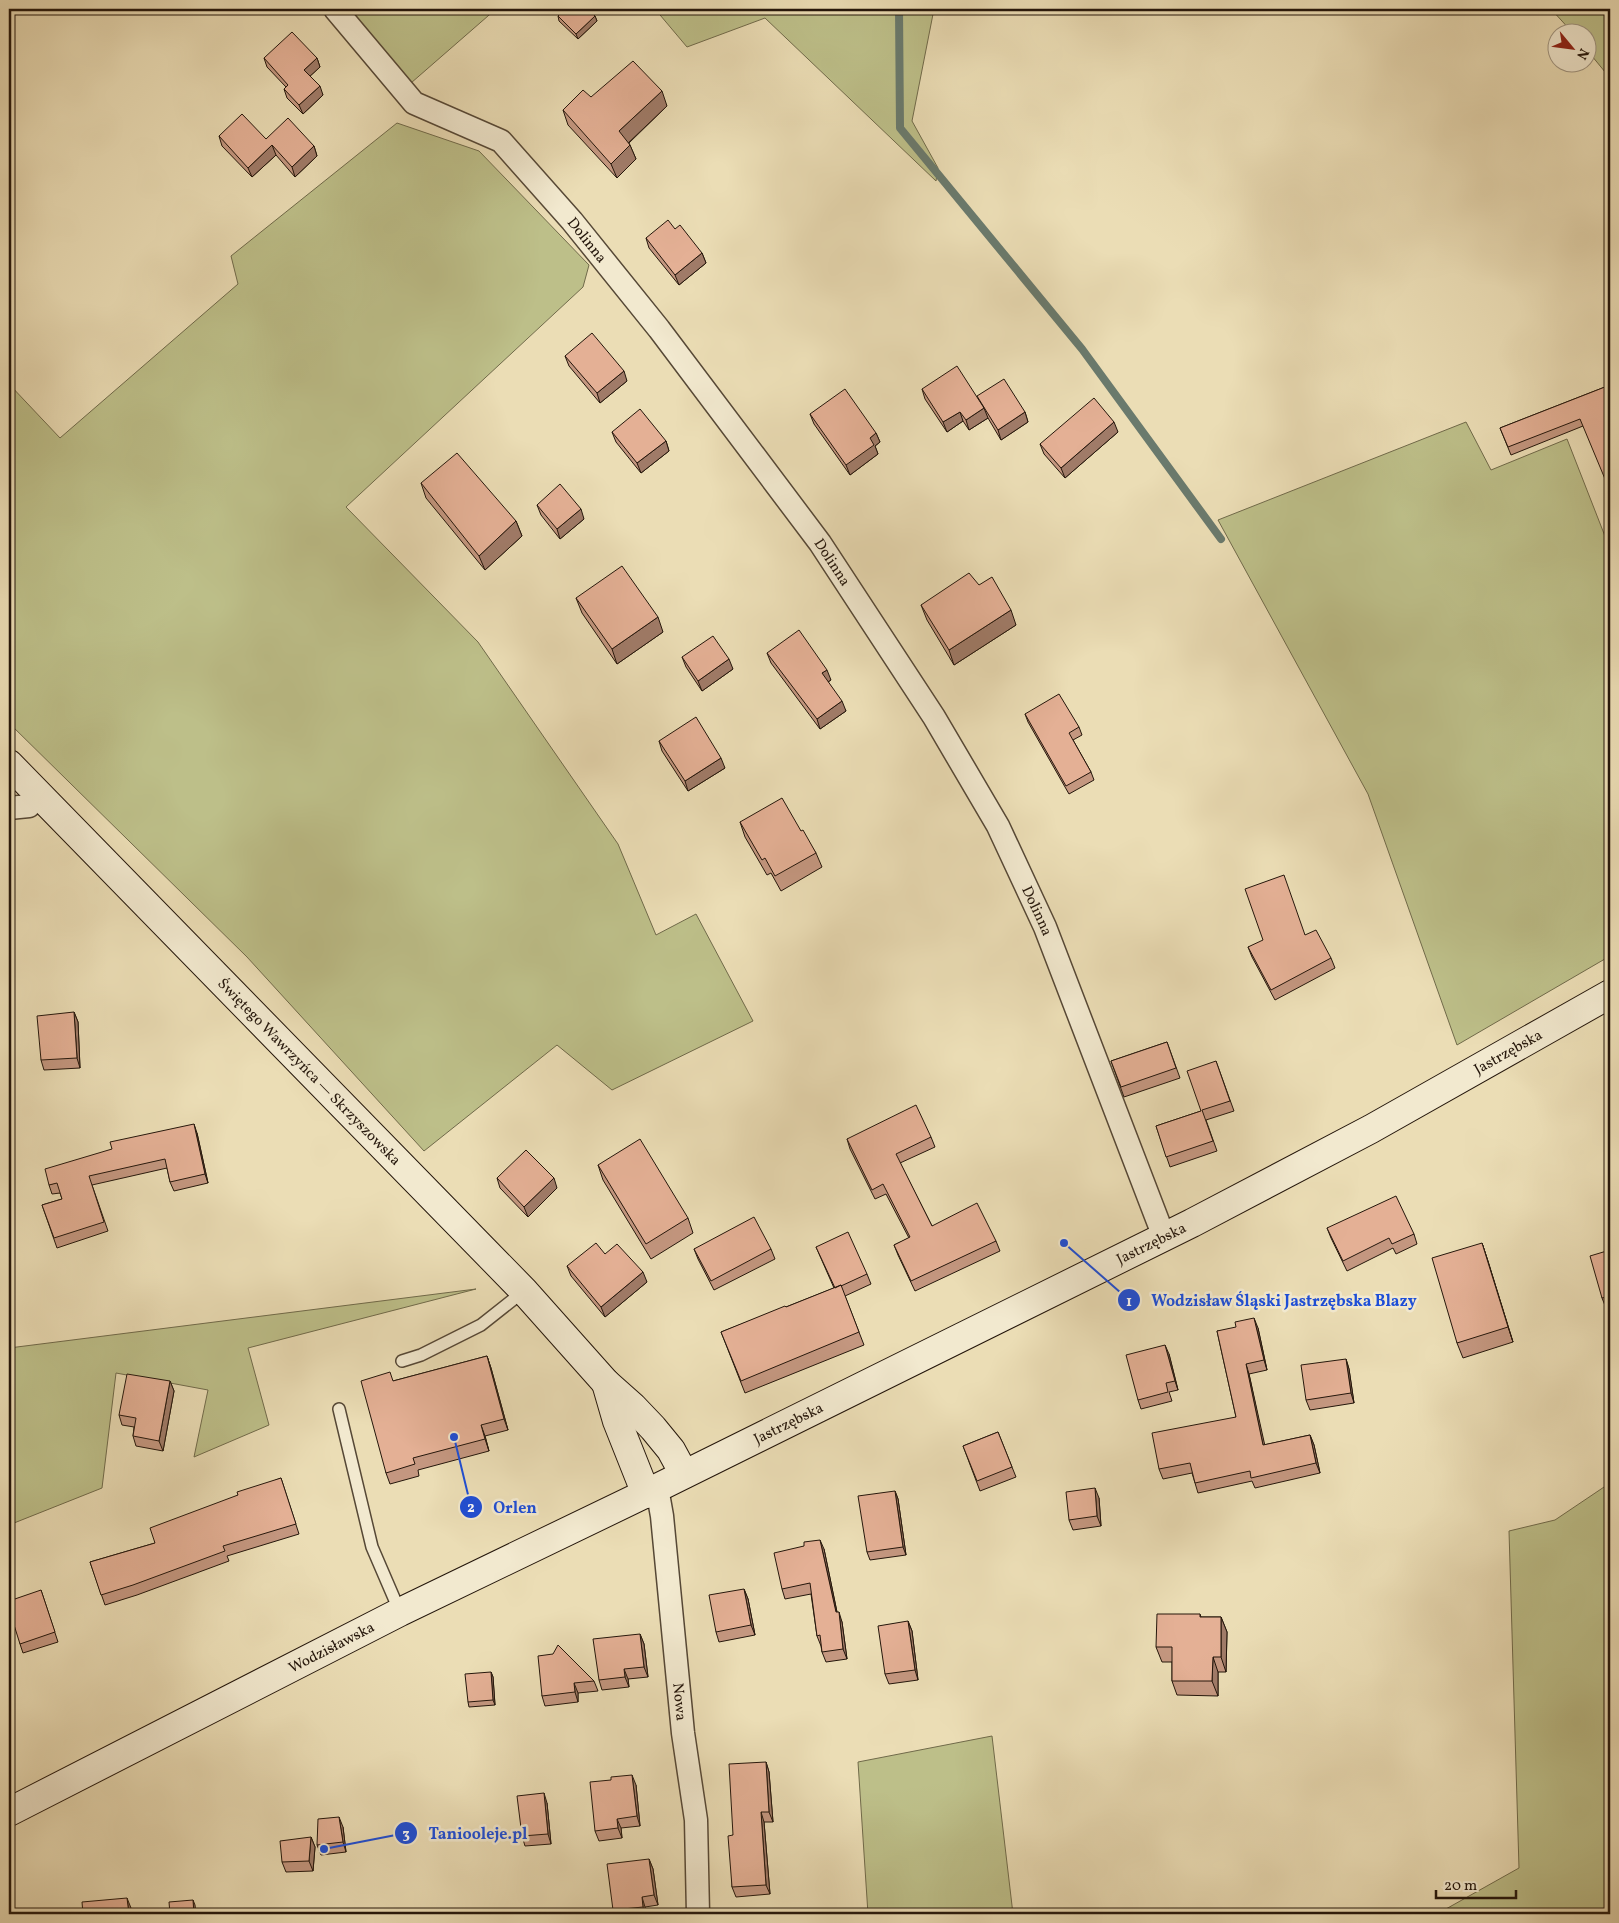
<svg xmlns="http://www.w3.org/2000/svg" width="1619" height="1923" viewBox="0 0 1619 1923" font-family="Vollkorn,serif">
	<rect width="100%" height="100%" fill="#ebddb5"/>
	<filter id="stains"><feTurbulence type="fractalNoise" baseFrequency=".004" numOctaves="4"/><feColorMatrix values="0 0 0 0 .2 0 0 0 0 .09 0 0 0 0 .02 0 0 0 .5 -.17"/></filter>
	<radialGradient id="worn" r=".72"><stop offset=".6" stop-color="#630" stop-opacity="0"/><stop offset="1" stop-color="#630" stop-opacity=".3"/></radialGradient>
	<path fill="#bdbf89" stroke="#706a4a" d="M 343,9 L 496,9 L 411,83 Z
		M 655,9 L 934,9 L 912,121 L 938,168 L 936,181 L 765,18 L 687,47 Z
		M 1551,9 L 1610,9 L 1610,78 L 1587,50 L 1586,32 L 1572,32 Z
		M 397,123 L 479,151 L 589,265 L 583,287 L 346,507 L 478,642 L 618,844 L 656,935 L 696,914 L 753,1021 L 612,1090 L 557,1045 L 424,1151 L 247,957 L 9,723 L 9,384 L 60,438 L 238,284 L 231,256 Z
		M 1466,422 L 1491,470 L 1567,439 L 1610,549 L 1610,956 L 1457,1045 L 1368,794 L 1218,520 Z
		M 476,1289 L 248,1348 L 269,1425 L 194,1457 L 208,1390 L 116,1373 L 102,1488 L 9,1525 L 9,1348 Z
		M 1610,1483 L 1610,1914 L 1437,1914 L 1519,1868 L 1509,1531 L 1555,1520 Z
		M 992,1736 L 1013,1914 L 868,1914 L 858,1762 Z"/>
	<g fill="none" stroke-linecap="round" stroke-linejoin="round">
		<path stroke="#6a7a6d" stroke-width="8" d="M 899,9 L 900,128 L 1082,349 L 1221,539"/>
		<defs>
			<path id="lane" d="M 402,1361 L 421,1355 L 481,1325 L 524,1291
				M 339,1409 L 372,1547 L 400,1612"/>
			<g id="street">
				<path id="s1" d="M 335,9 L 414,103 L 501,141 L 572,221 L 659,329 L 820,543 L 934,717 L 998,826 L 1045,927 L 1164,1237"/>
				<path d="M 9,808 L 29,806 L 39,794"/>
				<path id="s2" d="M 657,1488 L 662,1516 L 683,1733 L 696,1820 L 698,1914"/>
			</g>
			<g id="secondary">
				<path id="s3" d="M 9,764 L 524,1291 L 606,1383 L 633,1407 L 653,1428 L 671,1450 L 684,1474"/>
				<path d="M 606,1383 L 617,1421 L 646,1494"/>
				<path id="s4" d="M 9,1812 L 400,1612 L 657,1488 L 1192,1223 L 1371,1129 L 1610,994"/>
			</g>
		</defs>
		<use href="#lane" stroke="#564836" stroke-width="14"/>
		<use href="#street" stroke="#564836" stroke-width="25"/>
		<use href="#secondary" stroke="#24160b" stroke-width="30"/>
		<use href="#lane" stroke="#f2e9cf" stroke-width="11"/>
		<use href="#street" stroke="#f2e9cf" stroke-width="22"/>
		<use href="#secondary" stroke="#f2e9cf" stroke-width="28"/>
	</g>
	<path fill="#c49780" stroke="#24160b" d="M 558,16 L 595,16 L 597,21 L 578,39 L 559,21 Z
		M 264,58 L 317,58 L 320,67 L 310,76 L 323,95 L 303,114 L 287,98 L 284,89 L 286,87 L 267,67 Z
		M 591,97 L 667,106 L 629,143 L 636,159 L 617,178 L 568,125 L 563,110 Z
		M 219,136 L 266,139 L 314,146 L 317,156 L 295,177 L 276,155 L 252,177 L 222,146 Z
		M 675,229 L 702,253 L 706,263 L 679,285 L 649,248 L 646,238 Z
		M 565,356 L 627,381 L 600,403 L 569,366 Z
		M 1610,385 L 1583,426 L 1511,455 L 1500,428 Z
		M 922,389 L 977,398 L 1025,412 L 1028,422 L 1001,440 L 988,418 L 969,430 L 963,421 L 947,432 L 925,399 Z
		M 810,414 L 876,433 L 880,442 L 875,446 L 878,454 L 850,475 L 814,424 Z
		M 612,432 L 666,441 L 669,451 L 641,473 L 616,442 Z
		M 1118,432 L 1065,478 L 1044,454 L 1040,444 Z
		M 421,483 L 516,521 L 522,536 L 485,570 L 426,498 Z
		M 537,505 L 584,519 L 560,539 L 541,515 Z
		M 979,585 L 1016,625 L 954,665 L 927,620 L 921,605 Z
		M 576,598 L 663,632 L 617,664 L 582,613 Z
		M 767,653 L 831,680 L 828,682 L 846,711 L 820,729 L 771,663 Z
		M 682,657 L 733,669 L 702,691 L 686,667 Z
		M 1025,714 L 1079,727 L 1082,735 L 1073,740 L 1091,772 L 1094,780 L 1069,794 L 1028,722 Z
		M 659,741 L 725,768 L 688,791 L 662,751 Z
		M 740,822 L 801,831 L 816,853 L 822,867 L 781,891 L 771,873 L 767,875 L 745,837 Z
		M 1305,935 L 1331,958 L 1335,968 L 1275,1000 L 1252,957 L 1248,947 Z
		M 74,1012 L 78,1022 L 80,1068 L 44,1070 L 41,1060 Z
		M 1167,1042 L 1180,1078 L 1124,1097 L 1111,1061 Z
		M 1216,1061 L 1234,1111 L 1206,1120 L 1217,1151 L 1170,1167 L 1156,1126 L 1201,1111 Z
		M 197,1133 L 208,1183 L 174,1191 L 170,1182 L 167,1168 L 92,1185 L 108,1231 L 57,1248 L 42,1205 L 62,1199 L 60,1193 L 52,1194 L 49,1185 Z
		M 931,1137 L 935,1147 L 900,1163 L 932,1226 L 996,1241 L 1000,1251 L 915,1291 L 898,1255 L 894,1245 L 909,1238 L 886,1194 L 875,1199 L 850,1149 L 847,1139 Z
		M 598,1165 L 688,1218 L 693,1233 L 651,1259 L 603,1180 Z
		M 497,1178 L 557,1188 L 528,1217 L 500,1188 Z
		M 1327,1228 L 1414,1234 L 1417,1244 L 1396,1254 L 1393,1248 L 1347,1271 L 1331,1238 Z
		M 1482,1243 L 1487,1258 L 1513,1342 L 1463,1358 L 1457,1343 Z
		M 816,1247 L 867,1274 L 871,1284 L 845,1296 L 864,1345 L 745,1393 L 721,1332 L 786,1307 L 834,1288 Z
		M 694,1249 L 771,1249 L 775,1259 L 714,1290 L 698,1259 Z
		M 1610,1250 L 1610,1307 L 1606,1308 L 1602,1298 Z
		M 605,1254 L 647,1282 L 605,1317 L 571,1276 L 567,1266 Z
		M 1258,1328 L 1267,1370 L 1249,1374 L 1264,1445 L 1310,1435 L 1314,1445 L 1320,1473 L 1255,1488 L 1252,1481 L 1198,1493 L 1192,1473 L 1163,1479 L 1159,1469 L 1236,1417 L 1217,1331 Z
		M 1169,1354 L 1178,1390 L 1169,1392 L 1172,1401 L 1141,1409 L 1138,1400 Z
		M 487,1356 L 491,1368 L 508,1430 L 485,1436 L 489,1451 L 418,1470 L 419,1476 L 390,1484 L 386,1473 L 393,1381 Z
		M 1346,1359 L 1349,1369 L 1354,1403 L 1310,1410 L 1306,1400 Z
		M 170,1381 L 174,1391 L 163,1451 L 136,1446 L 133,1436 L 134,1427 L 122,1425 L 119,1415 Z
		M 998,1432 L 1016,1477 L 980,1491 L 963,1446 Z
		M 281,1478 L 299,1534 L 227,1556 L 229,1561 L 137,1595 L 105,1605 L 90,1562 L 155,1543 L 238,1495 Z
		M 895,1491 L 898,1499 L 906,1555 L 870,1560 L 867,1552 Z
		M 1099,1498 L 1101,1526 L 1073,1530 L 1069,1520 Z
		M 824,1549 L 837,1612 L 842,1622 L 847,1659 L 826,1662 L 822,1652 L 821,1646 L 817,1636 L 811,1594 L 785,1599 L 782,1589 Z
		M 744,1589 L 748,1599 L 755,1635 L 719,1642 L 716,1632 Z
		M 41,1590 L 58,1642 L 23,1653 L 20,1644 Z
		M 1200,1614 L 1201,1617 L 1221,1617 L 1227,1632 L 1226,1672 L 1218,1672 L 1218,1696 L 1177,1695 L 1172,1681 L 1172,1662 L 1162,1662 L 1156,1647 Z
		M 908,1621 L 912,1631 L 918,1680 L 889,1684 L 885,1674 Z
		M 640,1634 L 644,1644 L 648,1677 L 628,1679 L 629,1687 L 602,1690 L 599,1680 Z
		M 553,1654 L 594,1681 L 598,1691 L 578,1693 L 578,1702 L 545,1706 L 542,1696 Z
		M 491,1672 L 493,1677 L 495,1705 L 469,1707 L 468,1702 Z
		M 766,1762 L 769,1772 L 773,1822 L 764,1822 L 770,1894 L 736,1897 L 732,1887 L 733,1835 Z
		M 636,1785 L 640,1826 L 621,1828 L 622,1838 L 599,1841 L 595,1831 Z
		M 547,1803 L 551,1844 L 525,1846 L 522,1836 Z
		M 343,1827 L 346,1852 L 321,1855 L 317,1845 Z
		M 311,1837 L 315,1847 L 313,1871 L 286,1872 L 282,1862 Z
		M 649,1859 L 653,1869 L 658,1905 L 645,1907 L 646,1914 L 614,1914 L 613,1910 Z"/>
	<path fill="#a07b68" stroke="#24160b" d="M 595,16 L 597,21 L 578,39 L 576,34 Z
		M 317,58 L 320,67 L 307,79 L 304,70 Z
		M 320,86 L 323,95 L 303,114 L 299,105 Z
		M 662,91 L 667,106 L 625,146 L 619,131 Z
		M 272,145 L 276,155 L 252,177 L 248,168 Z
		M 630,145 L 636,159 L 617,178 L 611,164 Z
		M 314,146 L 317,156 L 295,177 L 292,167 Z
		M 702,253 L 706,263 L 679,285 L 675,275 Z
		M 624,371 L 627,381 L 600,403 L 597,393 Z
		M 984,408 L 988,418 L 969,430 L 966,420 Z
		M 960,412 L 963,421 L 947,432 L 943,422 Z
		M 1025,412 L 1028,422 L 1001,440 L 998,430 Z
		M 1114,422 L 1118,432 L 1065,478 L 1061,468 Z
		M 876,433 L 880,442 L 875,446 L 878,454 L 850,475 L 846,465 L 870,438 Z
		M 666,441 L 669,451 L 641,473 L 637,463 Z
		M 581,509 L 584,519 L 560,539 L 557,529 Z
		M 516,521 L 522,536 L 485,570 L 479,556 Z
		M 1011,610 L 1016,625 L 954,665 L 949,650 Z
		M 658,617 L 663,632 L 617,664 L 612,649 Z
		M 729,659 L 733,669 L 702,691 L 698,681 Z
		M 827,670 L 831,680 L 826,683 L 822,673 Z
		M 842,701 L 846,711 L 820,729 L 817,719 Z
		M 721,758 L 725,768 L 688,791 L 685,781 Z
		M 74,1012 L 78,1022 L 80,1068 L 77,1058 Z
		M 194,1124 L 197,1133 L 208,1183 L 205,1174 Z
		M 554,1178 L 557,1188 L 528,1217 L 524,1207 Z
		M 1482,1243 L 1487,1258 L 1513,1342 L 1508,1327 Z
		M 643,1272 L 647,1282 L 605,1317 L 601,1307 Z
		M 1254,1318 L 1258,1328 L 1267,1370 L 1264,1360 Z
		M 1165,1345 L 1169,1354 L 1178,1390 L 1175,1381 Z
		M 487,1356 L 491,1368 L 508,1430 L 504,1419 Z
		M 1346,1359 L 1349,1369 L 1354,1403 L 1351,1393 Z
		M 1246,1364 L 1249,1374 L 1267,1455 L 1263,1445 Z
		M 170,1381 L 174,1391 L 163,1451 L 159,1441 Z
		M 481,1425 L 485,1436 L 489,1451 L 485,1439 Z
		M 1310,1435 L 1314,1445 L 1320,1473 L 1316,1463 Z
		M 1095,1488 L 1099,1498 L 1101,1526 L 1097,1516 Z
		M 895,1491 L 898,1499 L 906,1555 L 903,1547 Z
		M 820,1540 L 824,1549 L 839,1622 L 836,1612 Z
		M 744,1589 L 748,1599 L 755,1635 L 751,1625 Z
		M 839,1612 L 842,1622 L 847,1659 L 843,1649 Z
		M 1221,1617 L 1227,1632 L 1226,1672 L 1221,1657 Z
		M 908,1621 L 912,1631 L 918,1680 L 915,1670 Z
		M 640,1634 L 644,1644 L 648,1677 L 644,1667 Z
		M 1213,1657 L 1218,1672 L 1218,1696 L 1212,1681 Z
		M 624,1669 L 628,1679 L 629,1687 L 625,1677 Z
		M 491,1672 L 493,1677 L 495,1705 L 493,1700 Z
		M 574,1683 L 578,1693 L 578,1702 L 575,1692 Z
		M 766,1762 L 769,1772 L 773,1822 L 769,1812 Z
		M 632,1775 L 636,1785 L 640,1826 L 637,1816 Z
		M 544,1793 L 547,1803 L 551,1844 L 548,1834 Z
		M 761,1812 L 764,1822 L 770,1894 L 766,1885 Z
		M 339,1817 L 343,1827 L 346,1852 L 343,1842 Z
		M 617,1819 L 621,1828 L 622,1838 L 618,1828 Z
		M 311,1837 L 315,1847 L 313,1871 L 309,1861 Z
		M 649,1859 L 653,1869 L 658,1905 L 654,1895 Z
		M 642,1897 L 645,1907 L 646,1914 L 643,1907 Z
		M 127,1898 L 131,1908 L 131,1914 L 129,1914 Z
		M 193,1900 L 195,1905 L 196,1914 L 194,1914 Z"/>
	<path fill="#e4b095" stroke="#24160b" d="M 565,9 L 588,9 L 595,16 L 576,34 L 558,16 Z
		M 292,32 L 317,58 L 304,70 L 320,86 L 299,105 L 284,89 L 288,85 L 264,58 Z
		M 633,61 L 662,91 L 619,131 L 630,145 L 611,164 L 563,110 L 583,90 L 591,97 Z
		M 242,114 L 266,139 L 288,118 L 314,146 L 292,167 L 272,145 L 248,168 L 219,136 Z
		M 668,220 L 675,229 L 680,225 L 702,253 L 675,275 L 646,238 Z
		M 592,333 L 624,371 L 597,393 L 565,356 Z
		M 957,366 L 984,408 L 966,420 L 960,412 L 943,422 L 922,389 Z
		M 1004,379 L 1025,412 L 998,430 L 977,396 Z
		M 1610,385 L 1610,491 L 1580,419 L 1508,447 L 1500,428 Z
		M 845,389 L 876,433 L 870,438 L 874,445 L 846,465 L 810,414 Z
		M 1094,398 L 1114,422 L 1061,468 L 1040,444 Z
		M 640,409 L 666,441 L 637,463 L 612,432 Z
		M 457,453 L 516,521 L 479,556 L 421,483 Z
		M 560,484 L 581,509 L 557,529 L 537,505 Z
		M 622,566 L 658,617 L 612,649 L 576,598 Z
		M 969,573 L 979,585 L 992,577 L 1011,610 L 949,650 L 921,605 Z
		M 799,630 L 827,670 L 822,673 L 842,701 L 817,719 L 767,653 Z
		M 713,636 L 729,659 L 698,681 L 682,657 Z
		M 1059,694 L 1079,727 L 1069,733 L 1091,772 L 1066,786 L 1025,714 Z
		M 696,717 L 721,758 L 685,781 L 659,741 Z
		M 782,798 L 801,831 L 803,830 L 816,853 L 775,876 L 765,858 L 762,860 L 740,822 Z
		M 1284,875 L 1305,935 L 1316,930 L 1331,958 L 1271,990 L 1248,947 L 1263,940 L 1245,889 Z
		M 74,1012 L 77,1058 L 41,1060 L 37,1016 Z
		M 1167,1042 L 1176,1068 L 1121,1087 L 1111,1061 Z
		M 1216,1061 L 1230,1101 L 1202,1110 L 1213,1141 L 1166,1157 L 1156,1126 L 1201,1111 L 1187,1071 Z
		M 916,1105 L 931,1137 L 896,1154 L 932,1226 L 977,1203 L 996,1241 L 911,1281 L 894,1245 L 910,1237 L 883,1184 L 872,1190 L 847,1139 Z
		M 194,1124 L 205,1174 L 170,1182 L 165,1159 L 89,1176 L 104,1222 L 54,1238 L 42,1205 L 62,1199 L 57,1183 L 49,1185 L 45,1169 L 112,1149 L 110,1142 Z
		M 640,1139 L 688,1218 L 646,1244 L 598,1165 Z
		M 526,1150 L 554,1178 L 524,1207 L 497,1178 Z
		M 1396,1196 L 1414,1234 L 1392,1244 L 1389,1238 L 1343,1261 L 1327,1228 Z
		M 754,1217 L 771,1249 L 711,1281 L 694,1249 Z
		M 848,1232 L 867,1274 L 841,1286 L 841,1285 L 835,1288 L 816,1247 Z
		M 596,1243 L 605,1254 L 617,1244 L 643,1272 L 601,1307 L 567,1266 Z
		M 1482,1243 L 1508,1327 L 1457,1343 L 1432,1258 Z
		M 1610,1250 L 1610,1296 L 1602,1298 L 1590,1256 Z
		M 841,1285 L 859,1332 L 741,1381 L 721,1332 L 785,1306 L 786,1307 Z
		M 1254,1318 L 1264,1360 L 1246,1364 L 1263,1445 L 1310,1435 L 1316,1463 L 1251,1478 L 1250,1471 L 1195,1483 L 1190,1463 L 1159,1469 L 1152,1433 L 1236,1417 L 1217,1331 L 1236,1327 L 1235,1322 Z
		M 1165,1345 L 1175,1381 L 1166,1383 L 1168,1392 L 1138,1400 L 1126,1355 Z
		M 487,1356 L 504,1419 L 481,1425 L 485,1439 L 413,1458 L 415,1464 L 386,1473 L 361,1381 L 390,1372 L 393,1381 Z
		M 1346,1359 L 1351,1393 L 1306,1400 L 1301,1365 Z
		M 127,1374 L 170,1381 L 159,1441 L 133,1436 L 136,1418 L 119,1415 Z
		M 998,1432 L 1012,1467 L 977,1481 L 963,1446 Z
		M 281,1478 L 296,1524 L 223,1546 L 225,1551 L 133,1585 L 101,1595 L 90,1562 L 155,1543 L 150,1528 L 238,1495 L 237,1492 Z
		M 1095,1488 L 1097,1516 L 1069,1520 L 1066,1492 Z
		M 895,1491 L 903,1547 L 867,1552 L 858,1496 Z
		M 820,1540 L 836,1612 L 839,1612 L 843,1649 L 822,1652 L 820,1635 L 817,1636 L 810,1583 L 782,1589 L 774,1553 L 804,1546 L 804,1542 Z
		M 744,1589 L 751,1625 L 716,1632 L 709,1595 Z
		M 41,1590 L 55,1632 L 20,1644 L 9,1609 L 9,1601 Z
		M 1157,1614 L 1200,1614 L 1200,1617 L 1221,1617 L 1221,1657 L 1213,1657 L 1212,1681 L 1172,1681 L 1172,1647 L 1156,1647 Z
		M 908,1621 L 915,1670 L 885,1674 L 878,1626 Z
		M 640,1634 L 644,1667 L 624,1669 L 625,1677 L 599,1680 L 593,1639 Z
		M 558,1645 L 594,1681 L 574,1683 L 575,1692 L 542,1696 L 538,1656 L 553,1654 Z
		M 491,1672 L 493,1700 L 468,1702 L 465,1674 Z
		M 766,1762 L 769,1812 L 761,1812 L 766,1885 L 732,1887 L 728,1836 L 733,1835 L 729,1764 Z
		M 632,1775 L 637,1816 L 617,1819 L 618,1828 L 595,1831 L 590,1782 L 611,1780 L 611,1777 Z
		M 544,1793 L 548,1834 L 522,1836 L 517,1796 Z
		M 339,1817 L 343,1842 L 317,1845 L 318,1819 Z
		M 311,1837 L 309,1861 L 282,1862 L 280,1841 Z
		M 649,1859 L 654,1895 L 642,1897 L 643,1907 L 613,1910 L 607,1864 Z
		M 127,1898 L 129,1914 L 83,1914 L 82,1902 Z
		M 193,1900 L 194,1914 L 170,1914 L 169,1902 Z"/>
	<g text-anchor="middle" stroke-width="5" stroke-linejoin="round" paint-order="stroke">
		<g font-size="15" fill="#24160b" stroke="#f2e9cf">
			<text dy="5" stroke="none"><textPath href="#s1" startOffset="349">Dolinna</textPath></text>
			<text dy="5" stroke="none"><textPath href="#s1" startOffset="754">Dolinna</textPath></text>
			<text dy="5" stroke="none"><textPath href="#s1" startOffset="1159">Dolinna</textPath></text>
			<text dy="5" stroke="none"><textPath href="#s4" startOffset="1681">Jastrzębska</textPath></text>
			<text dy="5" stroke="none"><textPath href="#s3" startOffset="430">Świętego Wawrzyńca — Skrzyszowska</textPath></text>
			<text dy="5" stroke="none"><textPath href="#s4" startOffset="1276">Jastrzębska</textPath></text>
			<text dy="5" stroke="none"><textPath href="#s4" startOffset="871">Jastrzębska</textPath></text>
			<text dy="5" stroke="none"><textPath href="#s4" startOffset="362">Wodzisławska</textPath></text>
			<text dy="5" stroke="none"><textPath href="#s2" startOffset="215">Nowa</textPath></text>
		</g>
	</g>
	<path fill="none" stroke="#1d4ed8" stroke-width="2" d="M1064 1243L1129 1300M454 1437L471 1507M324 1849L406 1833"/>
	<g fill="#1d4ed8" stroke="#f2e9cf" stroke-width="2">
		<circle cx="1064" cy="1243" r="5"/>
		<circle cx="454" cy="1437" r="5"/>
		<circle cx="324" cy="1849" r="5"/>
		<circle cx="1129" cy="1300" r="12"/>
		<circle cx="471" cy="1507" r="12"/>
		<circle cx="406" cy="1833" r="12"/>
	</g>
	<g font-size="15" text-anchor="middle" font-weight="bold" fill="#fff">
		<text x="1129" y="1306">1</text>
		<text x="471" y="1512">2</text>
		<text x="406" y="1838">3</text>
	</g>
	<g font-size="16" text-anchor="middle" font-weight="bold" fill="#1d4ed8" stroke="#f2e9cf" stroke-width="5" stroke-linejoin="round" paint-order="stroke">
		<text x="1284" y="1306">Wodzisław Śląski Jastrzębska Blazy</text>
		<text x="515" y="1513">Orlen</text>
		<text x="478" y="1839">Taniooleje.pl</text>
	</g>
	<rect width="1619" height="1923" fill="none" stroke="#ebddb5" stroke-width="30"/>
	<rect x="10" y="10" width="1599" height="1903" fill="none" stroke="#24160b" stroke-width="2.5"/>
	<rect x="15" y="15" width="1589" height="1893" fill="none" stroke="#24160b"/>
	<g transform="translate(1572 48) rotate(119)"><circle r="24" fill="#f2e9cf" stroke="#a09581"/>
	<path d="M0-4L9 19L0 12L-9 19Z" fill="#8f2418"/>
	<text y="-8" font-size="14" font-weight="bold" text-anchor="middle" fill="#24160b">N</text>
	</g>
	<path d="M1436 1890v8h80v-8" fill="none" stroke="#24160b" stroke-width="2.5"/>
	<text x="1444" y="1890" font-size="15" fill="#24160b" stroke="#f2e9cf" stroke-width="4" paint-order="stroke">20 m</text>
	<rect width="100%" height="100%" filter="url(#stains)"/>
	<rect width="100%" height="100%" fill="url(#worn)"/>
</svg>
